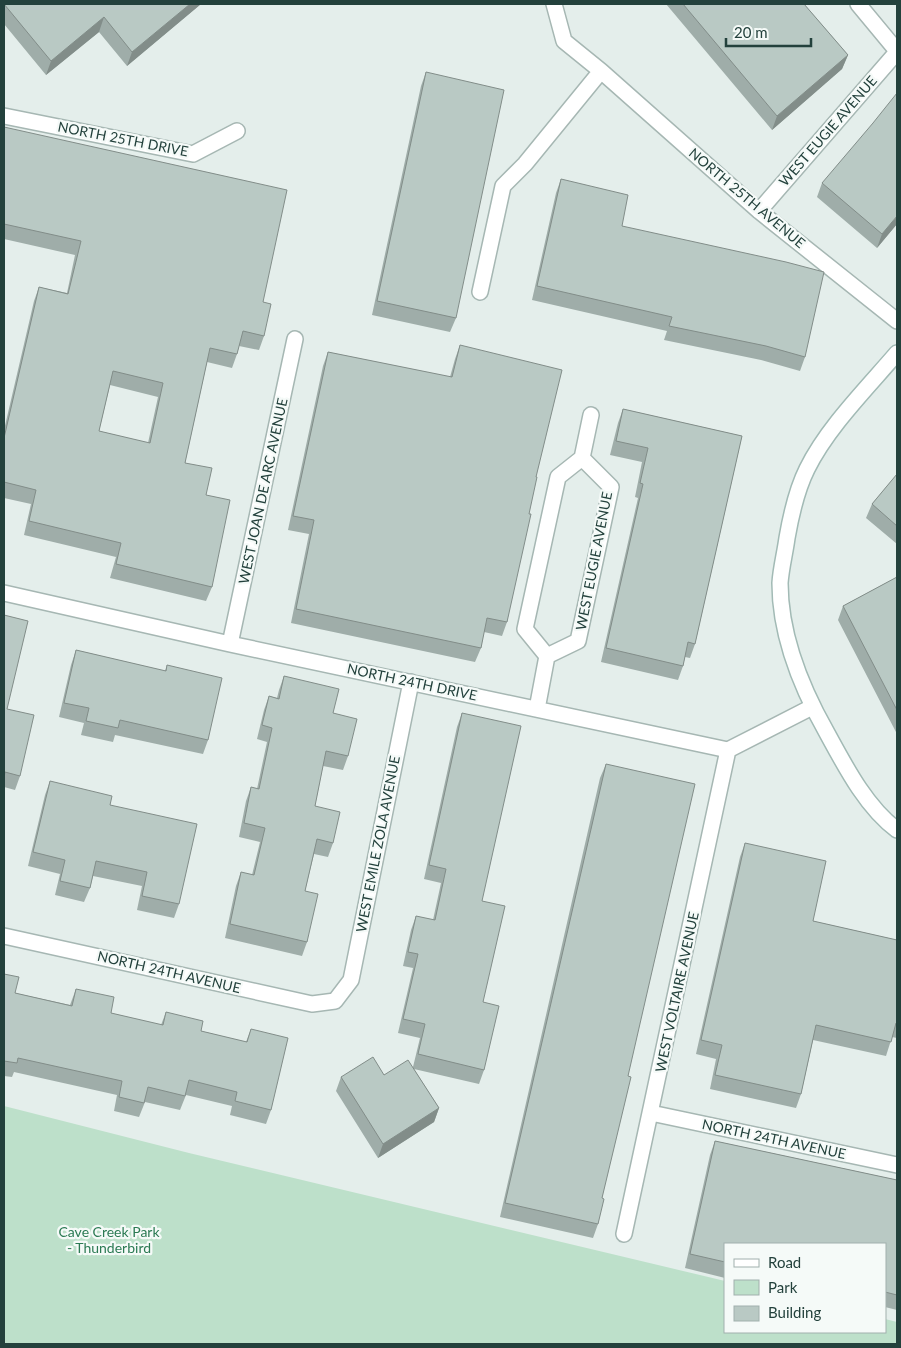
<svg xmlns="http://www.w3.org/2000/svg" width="901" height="1348" viewBox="0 0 901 1348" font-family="Lato,sans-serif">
	<rect width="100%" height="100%" fill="#e4eeeb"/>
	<path fill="#bde0ca" d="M 4,1106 L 189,1153 L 725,1281 L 725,1332 L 885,1332 L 885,1319 L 897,1322 L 897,1344 L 4,1344 Z"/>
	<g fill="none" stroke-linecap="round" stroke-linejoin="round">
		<defs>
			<path id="street" d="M 858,4 L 897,51
				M 601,71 L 759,211 L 897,321
				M 4,116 L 193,154 L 237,131
				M 759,211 L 897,52
				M 480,292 L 503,186 L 525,164 L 601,71 L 564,41 L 554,4
				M 4,593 L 230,644 L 728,750 L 812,707
				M 230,644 L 295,339
				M 547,656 L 525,629 L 558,477 L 582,458 L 591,415
				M 547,656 L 578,641 L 611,487 L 582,458
				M 537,709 L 547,656
				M 4,936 L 312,1004 L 335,1001 L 351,980 L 411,682
				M 651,1113 L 897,1165
				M 624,1234 L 728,750"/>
			<path id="secondary" d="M 897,353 C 867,388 827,428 807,469 C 796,491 791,515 787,538 C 785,553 781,568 780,583 C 780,635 802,689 827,733 C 845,766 866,807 897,830"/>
		</defs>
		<use href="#street" stroke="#a6b7b3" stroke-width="18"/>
		<use href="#secondary" stroke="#a2bab5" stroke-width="18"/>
		<use href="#street" stroke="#fff" stroke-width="15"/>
		<use href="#secondary" stroke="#fff" stroke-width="15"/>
	</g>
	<path fill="#9fada9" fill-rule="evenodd" d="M 4,4 L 201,4 L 127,66 L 99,32 L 46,75 L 4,24 Z
		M 666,4 L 804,4 L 848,55 L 842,69 L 772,130 Z
		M 426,72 L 456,318 L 450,332 L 372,315 L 421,86 Z
		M 4,127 L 263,302 L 264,336 L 259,350 L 239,346 L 237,354 L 232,368 L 207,362 L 185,463 L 206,495 L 212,587 L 206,601 L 110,578 L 116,557 L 24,535 L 31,504 L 4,498 L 4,430 L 34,301 L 39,287 L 67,293 L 75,255 L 4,239 ZM 110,385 L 158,397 L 148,443 L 99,431 Z
		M 561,179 L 622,226 L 805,357 L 800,371 L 761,360 L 664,340 L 667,331 L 532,300 L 556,193 Z
		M 822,183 L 897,224 L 877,248 L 817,197 Z
		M 460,345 L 536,477 L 507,622 L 502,636 L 484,632 L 481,648 L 475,662 L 291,623 L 309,534 L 288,530 L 323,366 L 328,352 L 450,377 L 455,359 Z
		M 623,409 L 742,436 L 695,644 L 690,658 L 685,657 L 683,666 L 678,680 L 601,662 L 638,498 L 635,497 L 642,462 L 610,455 L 618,423 Z
		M 897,474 L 897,544 L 866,518 L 872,504 Z
		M 897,577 L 897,734 L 838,620 L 843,606 Z
		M 4,615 L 7,709 L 20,776 L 15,790 L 4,787 Z
		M 76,650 L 165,671 L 167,665 L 208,740 L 203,754 L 115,735 L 113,742 L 81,735 L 84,723 L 59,717 L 71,665 Z
		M 284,676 L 333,713 L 348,756 L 343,770 L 323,766 L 315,806 L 333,843 L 328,857 L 314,854 L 305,891 L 307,942 L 302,956 L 225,938 L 236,886 L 241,872 L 252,875 L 260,842 L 239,837 L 246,801 L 251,787 L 257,789 L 267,742 L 257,739 L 264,710 L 269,696 L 277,698 L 279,690 Z
		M 462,713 L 482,901 L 483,1002 L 484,1070 L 479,1084 L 414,1069 L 439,1108 L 434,1122 L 378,1158 L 336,1091 L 341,1077 L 384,1075 L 413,1067 L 420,1038 L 398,1033 L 413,968 L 403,966 L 411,930 L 416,916 L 433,920 L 441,883 L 424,879 L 457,727 Z
		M 606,764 L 628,1076 L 602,1198 L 598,1224 L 593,1238 L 500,1217 L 600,778 Z
		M 50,781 L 110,805 L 179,904 L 174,918 L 137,910 L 142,886 L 93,876 L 90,888 L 84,902 L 55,895 L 60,874 L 28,866 L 45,795 Z
		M 745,843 L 813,921 L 897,940 L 897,1038 L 892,1037 L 886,1056 L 813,1040 L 801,1094 L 796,1108 L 710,1089 L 716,1059 L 696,1054 L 740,857 Z
		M 4,974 L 15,993 L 70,1005 L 76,989 L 111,1013 L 161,1025 L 166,1012 L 201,1031 L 246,1042 L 251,1029 L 271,1110 L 266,1124 L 230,1115 L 232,1106 L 186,1095 L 180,1110 L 145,1102 L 139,1117 L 114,1111 L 117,1095 L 14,1072 L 12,1077 L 4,1076 Z
		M 715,1141 L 897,1180 L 897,1310 L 885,1307 L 885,1244 L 725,1244 L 725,1278 L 685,1268 L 710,1155 Z"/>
	<path fill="#828d89" d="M 190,4 L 201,4 L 127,66 L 132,52 Z
		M 104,17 L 99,32 L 46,75 L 51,61 Z
		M 848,55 L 842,69 L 772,130 L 777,116 Z
		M 897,216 L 897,224 L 877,248 L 882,234 Z
		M 439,1108 L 434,1122 L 378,1158 L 383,1144 Z"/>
	<path fill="#b9c9c4" stroke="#828d89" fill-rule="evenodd" d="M 4,4 L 190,4 L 132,52 L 104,17 L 51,61 Z
		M 683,4 L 804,4 L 848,55 L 777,116 Z
		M 426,72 L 504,90 L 456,318 L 377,301 Z
		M 897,93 L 897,216 L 882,234 L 822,183 L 873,123 Z
		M 4,127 L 287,190 L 263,302 L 271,304 L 264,336 L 243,331 L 237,354 L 210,348 L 185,463 L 212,468 L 206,495 L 230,500 L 212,587 L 116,564 L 121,543 L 29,521 L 36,490 L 4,482 L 4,438 L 39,287 L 68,294 L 81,241 L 4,224 ZM 113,371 L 163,383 L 150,443 L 99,431 Z
		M 561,179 L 628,195 L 622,226 L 786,262 L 824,272 L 805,357 L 766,346 L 669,326 L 672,317 L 537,286 Z
		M 460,345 L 562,370 L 536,477 L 537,477 L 529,514 L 531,514 L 507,622 L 487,618 L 481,648 L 296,609 L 314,520 L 293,516 L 328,352 L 452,377 Z
		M 623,409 L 742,436 L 695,644 L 688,642 L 683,666 L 606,648 L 643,484 L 640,483 L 648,448 L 616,441 Z
		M 897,474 L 897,526 L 872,504 Z
		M 897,577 L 897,710 L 843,606 Z
		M 4,615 L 28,621 L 7,709 L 34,715 L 20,776 L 5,772 L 4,778 Z
		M 76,650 L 166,671 L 167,665 L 222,678 L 208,740 L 120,720 L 118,728 L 86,721 L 89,708 L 64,703 Z
		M 284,676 L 339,689 L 333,713 L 357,719 L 348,756 L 326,751 L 315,806 L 340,812 L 333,843 L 317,839 L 305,891 L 318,894 L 307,942 L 230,924 L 241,872 L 254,875 L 265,828 L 244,823 L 251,787 L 259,789 L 272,728 L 262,725 L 269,696 L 279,699 Z
		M 462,713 L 521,726 L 482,901 L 505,906 L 483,1002 L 499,1006 L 484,1070 L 418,1054 L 425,1024 L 403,1019 L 418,954 L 408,952 L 416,916 L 435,920 L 446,869 L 429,865 Z
		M 606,764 L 695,784 L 628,1076 L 631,1077 L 602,1198 L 604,1199 L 598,1224 L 505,1203 Z
		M 50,781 L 112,796 L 110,805 L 197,824 L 179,904 L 142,896 L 147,872 L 96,861 L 90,888 L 60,881 L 65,860 L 33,852 Z
		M 745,843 L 826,861 L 813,921 L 897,940 L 897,1023 L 896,1023 L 891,1042 L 816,1025 L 801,1094 L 715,1075 L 722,1045 L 701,1040 Z
		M 4,974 L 19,977 L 15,993 L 72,1006 L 76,989 L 114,997 L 111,1013 L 163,1025 L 166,1012 L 203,1021 L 201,1031 L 247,1042 L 251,1029 L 288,1038 L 271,1110 L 235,1101 L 237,1092 L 189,1080 L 185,1096 L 148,1087 L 144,1103 L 119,1097 L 122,1081 L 18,1058 L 17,1063 L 4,1061 Z
		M 373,1057 L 384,1075 L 408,1060 L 439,1108 L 383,1144 L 341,1077 Z
		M 715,1141 L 897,1180 L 897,1295 L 885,1292 L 885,1244 L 725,1244 L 725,1262 L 690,1254 Z"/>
	<g text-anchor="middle" stroke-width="4.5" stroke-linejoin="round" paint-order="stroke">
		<g font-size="14" fill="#23413c" stroke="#f5faf8">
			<text transform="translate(828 131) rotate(-49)" y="5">WEST EUGIE AVENUE</text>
			<text transform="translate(123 139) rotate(11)" y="5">NORTH 25TH DRIVE</text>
			<text transform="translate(747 198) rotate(40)" y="5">NORTH 25TH AVENUE</text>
			<text transform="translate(263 491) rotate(-78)" y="5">WEST JOAN DE ARC AVENUE</text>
			<text transform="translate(594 561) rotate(-79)" y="5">WEST EUGIE AVENUE</text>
			<text transform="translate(412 682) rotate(12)" y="5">NORTH 24TH DRIVE</text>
			<text transform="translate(378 844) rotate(-79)" y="5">WEST EMILE ZOLA AVENUE</text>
			<text transform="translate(169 972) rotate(13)" y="5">NORTH 24TH AVENUE</text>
			<text transform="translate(677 992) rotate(-78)" y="5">WEST VOLTAIRE AVENUE</text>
			<text transform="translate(774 1139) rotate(12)" y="5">NORTH 24TH AVENUE</text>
		</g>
		<g font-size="14" fill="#2b7a53" stroke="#f5faf8">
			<text x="109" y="1237">Cave Creek Park<tspan x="109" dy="16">- Thunderbird</tspan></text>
		</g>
	</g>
	<rect width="901" height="1348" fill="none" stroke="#23413c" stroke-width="10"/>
	<rect x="724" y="1243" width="162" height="90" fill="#f5faf8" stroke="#a1b0ad"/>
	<rect x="734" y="1259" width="25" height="8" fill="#ffffff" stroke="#a1b0ad"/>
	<text x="768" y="1268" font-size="15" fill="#23413c">Road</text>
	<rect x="734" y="1280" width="25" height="15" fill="#bde0ca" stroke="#a1b0ad"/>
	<text x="768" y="1293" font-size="15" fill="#23413c">Park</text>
	<rect x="734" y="1306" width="25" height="15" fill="#b9c9c4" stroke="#a1b0ad"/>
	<text x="768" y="1318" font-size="15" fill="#23413c">Building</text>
	<path d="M726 38v8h85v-8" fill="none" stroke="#23413c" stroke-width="2.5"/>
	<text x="734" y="38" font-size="15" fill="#23413c" stroke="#f5faf8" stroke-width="4" paint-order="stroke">20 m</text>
</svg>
